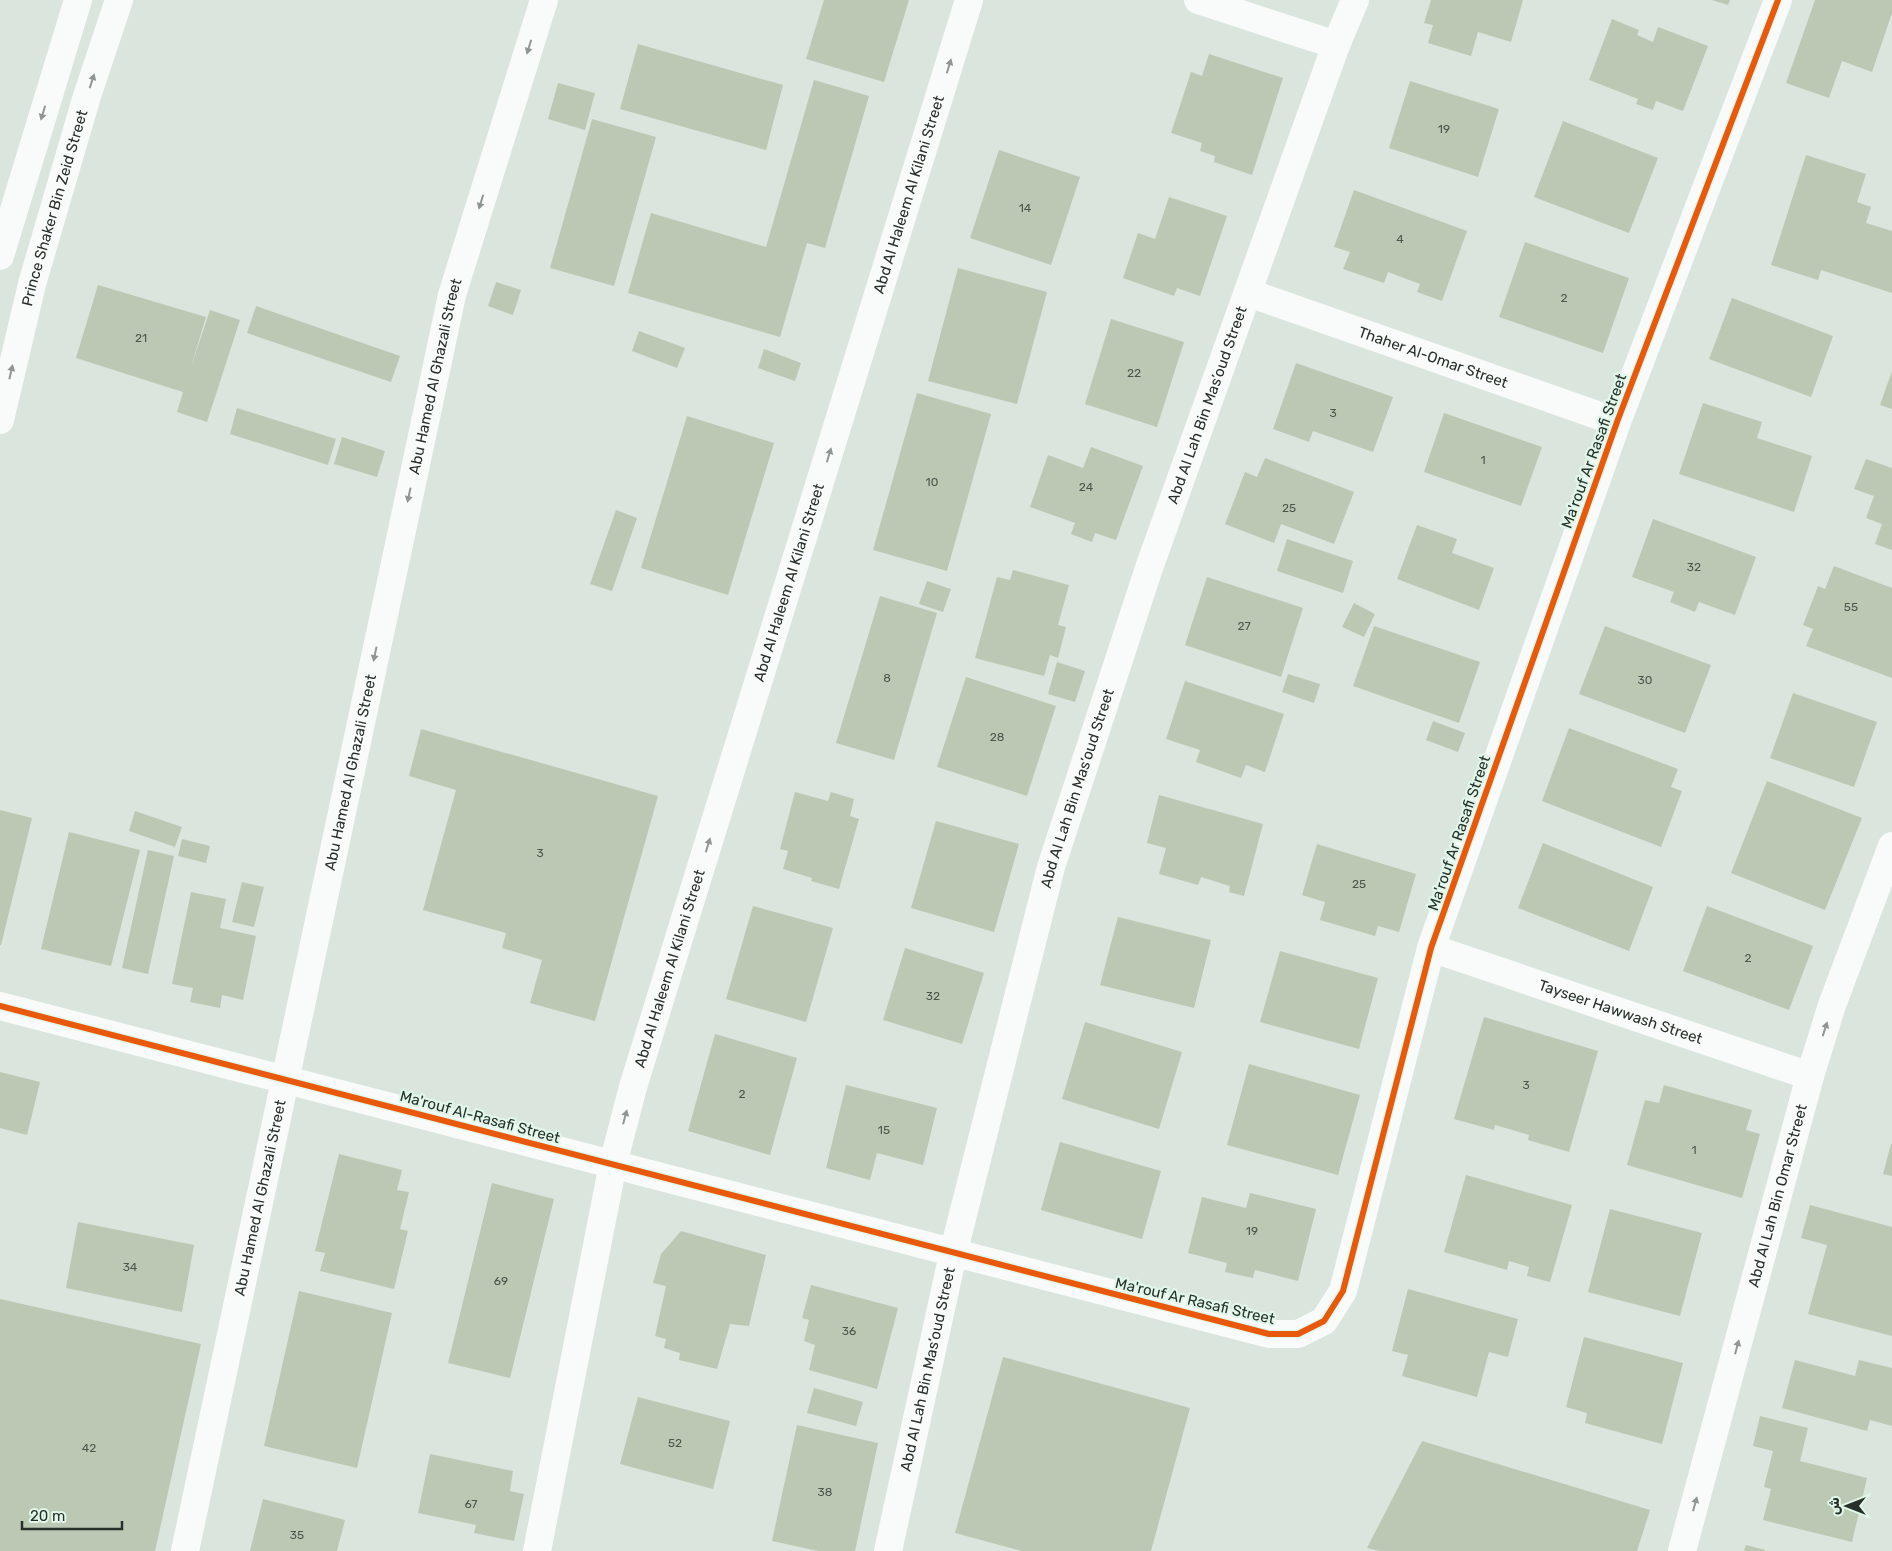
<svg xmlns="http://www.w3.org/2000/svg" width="1892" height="1551" viewBox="0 0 1892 1551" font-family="Rubik,Vazirmatn,sans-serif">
	<rect width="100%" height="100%" fill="#d9e5dd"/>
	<path fill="#bbc9b4" d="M 824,0 L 909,0 L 884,82 L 806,59 Z
		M 1431,0 L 1523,0 L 1511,42 L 1478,32 L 1471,56 L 1428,43 L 1433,25 L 1424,23 Z
		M 1712,0 L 1730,0 L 1728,5 Z
		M 1815,0 L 1892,0 L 1892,13 L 1872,72 L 1842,61 L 1829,98 L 1786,83 Z
		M 1612,19 L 1639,30 L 1637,35 L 1653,42 L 1658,27 L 1708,46 L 1683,111 L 1656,101 L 1653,110 L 1636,104 L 1638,99 L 1589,80 Z
		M 638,44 L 783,85 L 766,150 L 620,109 Z
		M 1209,54 L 1283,78 L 1252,175 L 1214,162 L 1215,156 L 1200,151 L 1202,143 L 1171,133 L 1191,72 L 1202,76 Z
		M 814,80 L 869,96 L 825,248 L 807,243 L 780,337 L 628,293 L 651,213 L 766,247 Z
		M 1410,81 L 1499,109 L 1478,177 L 1389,148 Z
		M 558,83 L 595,93 L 585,130 L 548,119 Z
		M 592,119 L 656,137 L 614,286 L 550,268 Z
		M 1563,121 L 1658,158 L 1629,233 L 1534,197 Z
		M 999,150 L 1080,177 L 1051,265 L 970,238 Z
		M 1806,155 L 1866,174 L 1857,202 L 1871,207 L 1866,223 L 1892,231 L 1892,293 L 1821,270 L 1818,280 L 1771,265 Z
		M 1354,190 L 1467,231 L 1442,301 L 1417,292 L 1420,284 L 1388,272 L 1384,283 L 1343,269 L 1350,252 L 1334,247 Z
		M 1169,197 L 1227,216 L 1200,296 L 1177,288 L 1174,296 L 1123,278 L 1138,233 L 1155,239 Z
		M 1525,242 L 1629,278 L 1603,353 L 1499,317 Z
		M 958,268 L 1047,292 L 1017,404 L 928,381 Z
		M 496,282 L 521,290 L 513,315 L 488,306 Z
		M 98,285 L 206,317 L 191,367 L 210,310 L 240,320 L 207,422 L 177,412 L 183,392 L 76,358 Z
		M 1732,298 L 1833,336 L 1811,397 L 1709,359 Z
		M 256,306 L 400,356 L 391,382 L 247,333 Z
		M 1111,319 L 1184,342 L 1157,427 L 1085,404 Z
		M 639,331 L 685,348 L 677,368 L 632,351 Z
		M 764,349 L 801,363 L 795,381 L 758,368 Z
		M 1296,363 L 1393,397 L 1373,452 L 1313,431 L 1309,442 L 1273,429 Z
		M 1892,371 L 1892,409 L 1880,405 Z
		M 917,393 L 991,414 L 947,571 L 873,550 Z
		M 1703,403 L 1762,422 L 1757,438 L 1812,456 L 1794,512 L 1679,474 Z
		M 237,408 L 336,439 L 328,465 L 230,434 Z
		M 1444,413 L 1542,447 L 1521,506 L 1424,472 Z
		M 687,416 L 774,443 L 728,595 L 641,568 Z
		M 342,437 L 385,451 L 377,477 L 334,464 Z
		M 1091,447 L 1143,466 L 1116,540 L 1095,533 L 1092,542 L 1071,534 L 1075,523 L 1030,507 L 1048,455 L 1083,468 Z
		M 1265,458 L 1354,492 L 1334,544 L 1281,524 L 1274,543 L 1225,524 L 1245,472 L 1257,477 Z
		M 1866,459 L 1892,468 L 1892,550 L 1875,544 L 1882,524 L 1866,518 L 1874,496 L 1854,489 Z
		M 616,510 L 637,518 L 612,591 L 590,584 Z
		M 1653,519 L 1756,557 L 1735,615 L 1699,602 L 1695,612 L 1670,602 L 1674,592 L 1632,577 Z
		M 1417,525 L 1457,539 L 1452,553 L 1494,568 L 1479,610 L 1397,579 Z
		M 1287,539 L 1353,561 L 1343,593 L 1277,571 Z
		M 1834,566 L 1892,588 L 1892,678 L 1806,646 L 1813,629 L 1803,625 L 1818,586 L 1825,589 Z
		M 1013,570 L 1069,585 L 1058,625 L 1066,627 L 1058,658 L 1050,655 L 1044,676 L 975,658 L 997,577 L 1010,580 Z
		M 1207,577 L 1303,608 L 1281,677 L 1185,645 Z
		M 927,581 L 951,589 L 943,612 L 919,604 Z
		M 880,596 L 937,613 L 894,760 L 836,743 Z
		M 1354,603 L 1375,614 L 1364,637 L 1342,627 Z
		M 1374,626 L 1480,662 L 1459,723 L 1353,686 Z
		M 1605,626 L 1711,665 L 1685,733 L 1579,694 Z
		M 1057,662 L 1085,671 L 1075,702 L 1048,694 Z
		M 1288,674 L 1320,684 L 1314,703 L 1282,692 Z
		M 966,677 L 1056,706 L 1027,796 L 937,767 Z
		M 1185,681 L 1284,714 L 1265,772 L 1246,765 L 1241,778 L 1196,762 L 1200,750 L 1166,739 Z
		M 1793,693 L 1877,722 L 1854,787 L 1770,758 Z
		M 1433,721 L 1465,733 L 1458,752 L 1426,740 Z
		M 1569,728 L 1678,769 L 1671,787 L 1682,791 L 1661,847 L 1542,801 Z
		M 421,729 L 658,796 L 595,1021 L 530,1003 L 542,960 L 502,948 L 506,933 L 423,910 L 456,790 L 409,776 Z
		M 1767,781 L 1862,818 L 1825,910 L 1731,873 Z
		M 795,792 L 828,801 L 831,792 L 854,799 L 850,816 L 859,819 L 839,889 L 811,881 L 812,878 L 783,869 L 788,851 L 780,849 Z
		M 1159,795 L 1263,824 L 1244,896 L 1229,892 L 1230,886 L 1201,877 L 1198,885 L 1159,874 L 1166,848 L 1147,843 Z
		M 0,810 L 32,818 L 1,945 L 0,945 Z
		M 135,811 L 182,827 L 175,847 L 129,831 Z
		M 936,821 L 1019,844 L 994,932 L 911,908 Z
		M 69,832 L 140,850 L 111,966 L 41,949 Z
		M 182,839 L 210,846 L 206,863 L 178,856 Z
		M 1543,843 L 1653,887 L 1629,951 L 1518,908 Z
		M 1317,844 L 1416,874 L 1399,932 L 1378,926 L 1375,936 L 1320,920 L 1325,902 L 1302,895 Z
		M 148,850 L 174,856 L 148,974 L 122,968 Z
		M 242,882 L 264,887 L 254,927 L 232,922 Z
		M 191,892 L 226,899 L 220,928 L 256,936 L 243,1000 L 222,995 L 220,1008 L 190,1002 L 193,988 L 172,984 Z
		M 753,906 L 833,928 L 806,1022 L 726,999 Z
		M 1707,906 L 1813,946 L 1789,1010 L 1683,971 Z
		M 1118,917 L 1211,940 L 1194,1008 L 1100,985 Z
		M 905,948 L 984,973 L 962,1044 L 883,1020 Z
		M 1280,951 L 1378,978 L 1359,1049 L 1260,1022 Z
		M 1484,1017 L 1598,1051 L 1569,1152 L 1528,1140 L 1529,1135 L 1495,1125 L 1494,1130 L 1454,1119 Z
		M 1085,1022 L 1182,1052 L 1159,1129 L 1062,1099 Z
		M 715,1034 L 797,1058 L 770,1155 L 688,1131 Z
		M 1249,1064 L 1360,1095 L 1338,1175 L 1227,1145 Z
		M 0,1072 L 40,1082 L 27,1135 L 0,1128 Z
		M 846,1085 L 937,1108 L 923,1165 L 877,1153 L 870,1180 L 826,1168 Z
		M 1664,1085 L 1752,1110 L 1746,1130 L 1760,1134 L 1742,1198 L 1627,1165 L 1645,1100 L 1659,1103 Z
		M 1060,1142 L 1161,1171 L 1142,1239 L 1041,1210 Z
		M 1891,1144 L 1892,1144 L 1892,1176 L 1883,1174 Z
		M 339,1154 L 402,1170 L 397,1190 L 409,1192 L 400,1229 L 408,1231 L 394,1289 L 320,1271 L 325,1253 L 315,1251 Z
		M 1466,1175 L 1572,1205 L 1550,1282 L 1527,1276 L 1529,1267 L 1509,1261 L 1507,1270 L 1444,1252 Z
		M 492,1183 L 554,1199 L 510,1378 L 448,1363 Z
		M 1250,1193 L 1316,1209 L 1298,1281 L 1255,1270 L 1253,1278 L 1225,1272 L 1227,1263 L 1188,1253 L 1202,1197 L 1246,1208 Z
		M 1810,1205 L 1892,1227 L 1892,1336 L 1808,1314 L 1827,1245 L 1801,1238 Z
		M 1610,1209 L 1702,1233 L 1680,1316 L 1588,1292 Z
		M 78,1222 L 194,1245 L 182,1312 L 66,1288 Z
		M 681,1231 L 766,1255 L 749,1326 L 730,1324 L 717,1369 L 679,1360 L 680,1353 L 664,1348 L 666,1339 L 655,1336 L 666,1286 L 653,1283 L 661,1254 Z
		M 811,1285 L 898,1308 L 877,1389 L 809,1370 L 815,1345 L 804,1341 L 809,1320 L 802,1318 Z
		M 1408,1289 L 1518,1319 L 1508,1357 L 1489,1352 L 1477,1397 L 1402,1376 L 1408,1355 L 1392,1351 Z
		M 299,1291 L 392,1313 L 357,1468 L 264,1446 Z
		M 0,1299 L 201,1344 L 155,1551 L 0,1551 Z
		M 1584,1337 L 1683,1363 L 1662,1444 L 1585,1423 L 1587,1413 L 1566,1407 Z
		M 1003,1357 L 1190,1408 L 1151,1551 L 1022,1551 L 955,1533 Z
		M 1795,1360 L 1855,1376 L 1859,1360 L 1892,1368 L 1892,1426 L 1870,1420 L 1867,1431 L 1782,1408 Z
		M 814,1388 L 863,1402 L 856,1426 L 807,1413 Z
		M 638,1397 L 730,1421 L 713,1489 L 620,1464 Z
		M 1760,1416 L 1808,1428 L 1800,1461 L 1867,1478 L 1852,1542 L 1763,1520 L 1771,1489 L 1764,1487 L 1773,1451 L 1753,1446 Z
		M 797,1425 L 878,1443 L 855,1551 L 818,1551 L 772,1541 Z
		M 1422,1441 L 1650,1510 L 1637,1551 L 1380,1551 L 1367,1548 Z
		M 430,1454 L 513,1471 L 510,1491 L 524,1494 L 514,1541 L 474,1533 L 476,1525 L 418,1513 Z
		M 263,1499 L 345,1520 L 337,1551 L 250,1551 Z
		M 1746,1545 L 1765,1550 L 1765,1551 L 1744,1551 Z"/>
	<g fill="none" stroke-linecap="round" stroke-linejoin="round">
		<g stroke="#f9fbfa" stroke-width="28">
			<path d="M 1198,0 L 1336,45"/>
			<path id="s1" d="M 1249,293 L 1617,422"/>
			<path id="s2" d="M 1431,948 L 1810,1076"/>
			<path d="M 0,1006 L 1269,1334 L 1298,1334 L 1324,1321 L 1343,1291 L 1431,948 L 1617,422 L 1778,0"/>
			<path id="s3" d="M 185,1551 L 452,295 L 544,0"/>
			<path id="s4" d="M 537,1551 L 613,1164 L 633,1087 L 969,0"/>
			<path id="s5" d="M 888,1551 L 953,1254 L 1051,867 L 1149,568 L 1336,45 L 1355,0"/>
			<path id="s6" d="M 1682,1551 L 1810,1076 L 1832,1005 L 1892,846"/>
		</g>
		<g stroke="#f9fbfa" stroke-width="28">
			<path d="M 0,256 L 78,0"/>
			<path id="s7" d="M 0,420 L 32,284 L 87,96 L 119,0"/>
		</g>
		<defs>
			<path id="cycleway" d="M 0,1006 L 1269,1334 L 1298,1334 L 1324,1321 L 1343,1291 L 1431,948 L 1617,422 L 1778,0"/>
		</defs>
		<use href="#cycleway" stroke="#e1f7e9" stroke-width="9"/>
		<use href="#cycleway" stroke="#e8590c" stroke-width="6"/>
	</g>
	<defs><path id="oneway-solid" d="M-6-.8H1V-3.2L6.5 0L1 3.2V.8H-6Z" transform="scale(1.25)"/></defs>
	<g fill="#909692">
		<use href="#oneway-solid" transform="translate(529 47) rotate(107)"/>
		<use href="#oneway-solid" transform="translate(949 66) rotate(-73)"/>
		<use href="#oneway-solid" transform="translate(92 81) rotate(-72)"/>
		<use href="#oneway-solid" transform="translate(43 113) rotate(107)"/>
		<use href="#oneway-solid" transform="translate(481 202) rotate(107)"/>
		<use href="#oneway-solid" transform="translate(11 372) rotate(-77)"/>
		<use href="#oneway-solid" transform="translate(829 455) rotate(-73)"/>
		<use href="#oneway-solid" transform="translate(409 495) rotate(102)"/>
		<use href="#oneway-solid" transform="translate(375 654) rotate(102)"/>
		<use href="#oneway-solid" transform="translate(708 845) rotate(-73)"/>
		<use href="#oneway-solid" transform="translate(1825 1029) rotate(-72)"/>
		<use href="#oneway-solid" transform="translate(625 1117) rotate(-75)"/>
		<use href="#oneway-solid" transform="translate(1737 1347) rotate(-75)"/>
		<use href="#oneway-solid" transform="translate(1695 1504) rotate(-75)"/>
	</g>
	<g text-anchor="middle" stroke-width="4.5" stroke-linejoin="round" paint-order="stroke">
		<g font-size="12" fill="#4c564c">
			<text x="1444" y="133">19</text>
			<text x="1025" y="212">14</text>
			<text x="1400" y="243">4</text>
			<text x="1564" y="302">2</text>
			<text x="141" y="342">21</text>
			<text x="1134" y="377">22</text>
			<text x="1333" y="417">3</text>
			<text x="1483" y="464">1</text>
			<text x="932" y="486">10</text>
			<text x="1086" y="491">24</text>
			<text x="1289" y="512">25</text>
			<text x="1694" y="571">32</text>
			<text x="1851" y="611">55</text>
			<text x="1244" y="630">27</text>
			<text x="887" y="682">8</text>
			<text x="1645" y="684">30</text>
			<text x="997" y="741">28</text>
			<text x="540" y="857">3</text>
			<text x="1359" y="888">25</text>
			<text x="1748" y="962">2</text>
			<text x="933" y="1000">32</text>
			<text x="1526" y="1089">3</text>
			<text x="742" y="1098">2</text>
			<text x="884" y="1134">15</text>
			<text x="1694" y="1154">1</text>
			<text x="1252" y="1235">19</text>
			<text x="130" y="1271">34</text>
			<text x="501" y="1285">69</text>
			<text x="849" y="1335">36</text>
			<text x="675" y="1447">52</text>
			<text x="89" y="1452">42</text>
			<text x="825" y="1496">38</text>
			<text x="471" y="1508">67</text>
			<text x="297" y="1539">35</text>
		</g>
		<g font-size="15" fill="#27302a" stroke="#e1f7e9">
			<text dy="5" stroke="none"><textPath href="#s4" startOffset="1408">Abd Al Haleem Al Kilani Street</textPath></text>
			<text dy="5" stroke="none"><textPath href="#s7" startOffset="219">Prince Shaker Bin Zeid Street</textPath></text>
			<text dy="5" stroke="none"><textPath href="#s1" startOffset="195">Thaher Al-Omar Street</textPath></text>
			<text dy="5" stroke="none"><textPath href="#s3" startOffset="1201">Abu Hamed Al Ghazali Street</textPath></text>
			<text dy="5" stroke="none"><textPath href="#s5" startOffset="1191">Abd Al Lah Bin Mas’oud Street</textPath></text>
			<text transform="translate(1594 451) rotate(-70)" y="5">Ma'rouf Ar Rasafi Street</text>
			<text dy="5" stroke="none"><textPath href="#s4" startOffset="1002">Abd Al Haleem Al Kilani Street</textPath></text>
			<text dy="5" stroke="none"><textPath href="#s3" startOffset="796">Abu Hamed Al Ghazali Street</textPath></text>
			<text dy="5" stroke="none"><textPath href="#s5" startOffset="786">Abd Al Lah Bin Mas’oud Street</textPath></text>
			<text transform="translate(1459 833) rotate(-71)" y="5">Ma'rouf Ar Rasafi Street</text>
			<text dy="5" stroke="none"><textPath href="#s4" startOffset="598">Abd Al Haleem Al Kilani Street</textPath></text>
			<text dy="5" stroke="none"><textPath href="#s2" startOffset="200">Tayseer Hawwash Street</textPath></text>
			<text transform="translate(480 1117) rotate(15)" y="5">Ma'rouf Al-Rasafi Street</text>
			<text dy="5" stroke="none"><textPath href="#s6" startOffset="368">Abd Al Lah Bin Omar Street</textPath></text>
			<text dy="5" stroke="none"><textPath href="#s3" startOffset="361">Abu Hamed Al Ghazali Street</textPath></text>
			<text transform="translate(1195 1301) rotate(13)" y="5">Ma'rouf Ar Rasafi Street</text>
			<text dy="5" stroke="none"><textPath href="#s5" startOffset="186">Abd Al Lah Bin Mas’oud Street</textPath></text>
		</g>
	</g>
	<g transform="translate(1847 1506) rotate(270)" stroke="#e1f7e9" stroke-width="4" paint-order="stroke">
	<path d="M0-4L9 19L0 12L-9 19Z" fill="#27302a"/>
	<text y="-8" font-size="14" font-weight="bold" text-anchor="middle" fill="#27302a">ش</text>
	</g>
	<path d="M22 1521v8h100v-8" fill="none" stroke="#27302a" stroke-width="2.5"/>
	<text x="30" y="1521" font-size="15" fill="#27302a" stroke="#e1f7e9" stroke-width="4" paint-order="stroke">20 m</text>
</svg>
